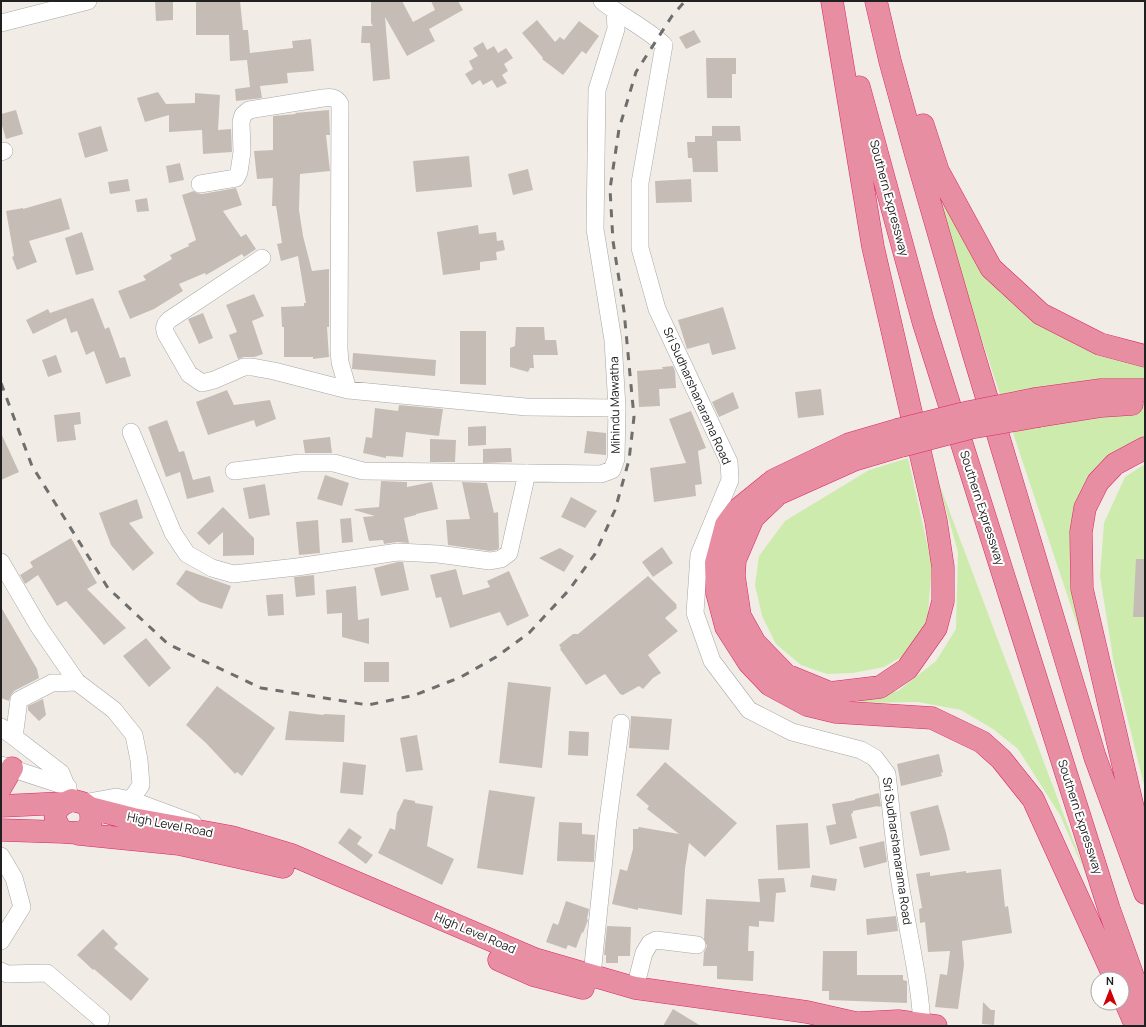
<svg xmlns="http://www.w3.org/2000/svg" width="1146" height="1027" viewBox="0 0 1146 1027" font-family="Manrope,sans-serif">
	<rect width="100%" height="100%" fill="#f1ede6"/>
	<path fill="#cdebac" d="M 926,173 L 995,284 L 1145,364 L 1145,442 L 1082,503 L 1098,687 Z
		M 908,458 L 932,566 L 927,625 L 910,652 L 884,667 L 853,673 L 827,674 L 801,665 L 776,644 L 762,616 L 755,585 L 759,556 L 785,521 L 869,470 Z
		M 1145,464 L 1145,789 L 1114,664 L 1100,576 L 1104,523 L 1125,477 Z
		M 937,478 L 1089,882 L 1060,815 L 1018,749 L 993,729 L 961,710 L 918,702 L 857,703 L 859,698 L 898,691 L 936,661 L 956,629 L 958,552 Z"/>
	<path fill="#c6bcb6" d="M 155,1 L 173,1 L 173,20 L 156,21 Z
		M 196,1 L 240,1 L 243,30 L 248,30 L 250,53 L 293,48 L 292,41 L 311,39 L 314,71 L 287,73 L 288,83 L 260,86 L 262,98 L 236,101 L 235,89 L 250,87 L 247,60 L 230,61 L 229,35 L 196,35 Z
		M 371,1 L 402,1 L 413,22 L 435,10 L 431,1 L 458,1 L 463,10 L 429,29 L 435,41 L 407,56 L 385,17 L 390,79 L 373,81 L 370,43 L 361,43 L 362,26 L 373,26 L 371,23 Z
		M 537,20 L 555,42 L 560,37 L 564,40 L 579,21 L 599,36 L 586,54 L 582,51 L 563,75 L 542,59 L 543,58 L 522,33 Z
		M 694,30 L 701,42 L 686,49 L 679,37 Z
		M 483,42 L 487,50 L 494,46 L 498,53 L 506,48 L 513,58 L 504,64 L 508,71 L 502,75 L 507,83 L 497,88 L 492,80 L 483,85 L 480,80 L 472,85 L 465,74 L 473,69 L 469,61 L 478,56 L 473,48 Z
		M 706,58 L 736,58 L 736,74 L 732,74 L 732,98 L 707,98 Z
		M 158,92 L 166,104 L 195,103 L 195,93 L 220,95 L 218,130 L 231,129 L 232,152 L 203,154 L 202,130 L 169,132 L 169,115 L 145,122 L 137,98 Z
		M 16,110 L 23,134 L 6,139 L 1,122 L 1,114 Z
		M 329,110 L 330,135 L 326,135 L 330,171 L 300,174 L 299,210 L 303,236 L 312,271 L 329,269 L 329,327 L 327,327 L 329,357 L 313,359 L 313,357 L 284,357 L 284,327 L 282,327 L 281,307 L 304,306 L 304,303 L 306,303 L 298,256 L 281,261 L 277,244 L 282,243 L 276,206 L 272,206 L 273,178 L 257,179 L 254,151 L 273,150 L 273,116 L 296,114 L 295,113 Z
		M 101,126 L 108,151 L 85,158 L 78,133 Z
		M 712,126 L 740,126 L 741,141 L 717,141 L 718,172 L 693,172 L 692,158 L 688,158 L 687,142 L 695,142 L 695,136 L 712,136 Z
		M 469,156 L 472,187 L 416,192 L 413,161 Z
		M 180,163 L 184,180 L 169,183 L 166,166 Z
		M 528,169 L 533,190 L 513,195 L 508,174 Z
		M 128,179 L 130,191 L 110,194 L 108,182 Z
		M 691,179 L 692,202 L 656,203 L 655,181 Z
		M 236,188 L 242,205 L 223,211 L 241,237 L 246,234 L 256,249 L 244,257 L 242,254 L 206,275 L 205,273 L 179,284 L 183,291 L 154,309 L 130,319 L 118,291 L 146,280 L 143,276 L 172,259 L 170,255 L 189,246 L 188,244 L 196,240 L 182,195 L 194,191 L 197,193 L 202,194 Z
		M 61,198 L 70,229 L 29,241 L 37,262 L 17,270 L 12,257 L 14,256 L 6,211 L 23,208 L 23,209 Z
		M 147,198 L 149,211 L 137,212 L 135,200 Z
		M 478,225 L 479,234 L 496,232 L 497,241 L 503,240 L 505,250 L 496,252 L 497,260 L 480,262 L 480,270 L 443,275 L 437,232 Z
		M 82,232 L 94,270 L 76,275 L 65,238 Z
		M 254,294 L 264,316 L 252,321 L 263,354 L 254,357 L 244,357 L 238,359 L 229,335 L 237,332 L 226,305 Z
		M 93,298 L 105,329 L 109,327 L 120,358 L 125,357 L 131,376 L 106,384 L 94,351 L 86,355 L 77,331 L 71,333 L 66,318 L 33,334 L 26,320 L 48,309 L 50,313 Z
		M 723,307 L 736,349 L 712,355 L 709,343 L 687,349 L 678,320 Z
		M 203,313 L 213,338 L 199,344 L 188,319 Z
		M 516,327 L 544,327 L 545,340 L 556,340 L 558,355 L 533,355 L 534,368 L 530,368 L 528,372 L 510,367 L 510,348 L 515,346 Z
		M 460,331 L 486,331 L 486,385 L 460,384 Z
		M 353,353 L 436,360 L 435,376 L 352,369 Z
		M 56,355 L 62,372 L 48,377 L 42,360 Z
		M 673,366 L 675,371 L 676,388 L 659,389 L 660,406 L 639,407 L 637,371 L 663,369 L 662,367 Z
		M 821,389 L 824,415 L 798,418 L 795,392 Z
		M 227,390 L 234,405 L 270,400 L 276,419 L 256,427 L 254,420 L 208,435 L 196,402 Z
		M 733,392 L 739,408 L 719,417 L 712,402 Z
		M 399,405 L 443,409 L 439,436 L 406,432 L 403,457 L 386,456 L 386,458 L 363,453 L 366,437 L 372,438 L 375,408 L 398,411 Z
		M 691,411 L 706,448 L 698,451 L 702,484 L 695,485 L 696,496 L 654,502 L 650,468 L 686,463 L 669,419 Z
		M 80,412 L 81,424 L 74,425 L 76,440 L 57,442 L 54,415 Z
		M 167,420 L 179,452 L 184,451 L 193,480 L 210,476 L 214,492 L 187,499 L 180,472 L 166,477 L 148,427 Z
		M 486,426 L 486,445 L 468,446 L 468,427 Z
		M 587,431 L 606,433 L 606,455 L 584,453 Z
		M 1,433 L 19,472 L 1,480 Z
		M 330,437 L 332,453 L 305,453 L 303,440 Z
		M 430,439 L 456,440 L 455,462 L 430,462 Z
		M 511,448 L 512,462 L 483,463 L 483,449 Z
		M 325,475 L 349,483 L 342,506 L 317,499 Z
		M 381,481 L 407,482 L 407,487 L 432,482 L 438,509 L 416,514 L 416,515 L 404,518 L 409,543 L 397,542 L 384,544 L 383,540 L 369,541 L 363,517 L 375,516 L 354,510 L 355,509 L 379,507 Z
		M 462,482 L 487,483 L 494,513 L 498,512 L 499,548 L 497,550 L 490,551 L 448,545 L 446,520 L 470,519 Z
		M 265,484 L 270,515 L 249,519 L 243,488 Z
		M 571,497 L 597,511 L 585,528 L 561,517 Z
		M 137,499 L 143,518 L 129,523 L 154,553 L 133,571 L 111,545 L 99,513 Z
		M 223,507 L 254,538 L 254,555 L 223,556 L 223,532 L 209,545 L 197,533 Z
		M 351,518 L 353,542 L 342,543 L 340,519 Z
		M 318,520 L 320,553 L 299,555 L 296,522 Z
		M 71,538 L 97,583 L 87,589 L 126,628 L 104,645 L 66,601 L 57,606 L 38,575 L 25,584 L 20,575 L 33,567 L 30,562 Z
		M 662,547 L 673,563 L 653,577 L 642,562 Z
		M 560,548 L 574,556 L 564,572 L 539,558 Z
		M 1136,559 L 1145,559 L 1145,617 L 1133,617 Z
		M 398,562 L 403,562 L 409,590 L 381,596 L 374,568 Z
		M 456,569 L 463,595 L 490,587 L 487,581 L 509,571 L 529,616 L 507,626 L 500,612 L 450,628 L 441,597 L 436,598 L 430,575 Z
		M 186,570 L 231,586 L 222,609 L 200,602 L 176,584 Z
		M 314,575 L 315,595 L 296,597 L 294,577 Z
		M 648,576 L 677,605 L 676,606 L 677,608 L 665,618 L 678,631 L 648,655 L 661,673 L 653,678 L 643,689 L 639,686 L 623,695 L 620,694 L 605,674 L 586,685 L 560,649 L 561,648 L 559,645 L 573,634 L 578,634 Z
		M 356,586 L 358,620 L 369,618 L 369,644 L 342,637 L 342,613 L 327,614 L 326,590 Z
		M 283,594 L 284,615 L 268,616 L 266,595 Z
		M 1,607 L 37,669 L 39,678 L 14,691 L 11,695 L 9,701 L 1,698 Z
		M 146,638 L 171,668 L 149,687 L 123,656 Z
		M 364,662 L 389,662 L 389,682 L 364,682 Z
		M 508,682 L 551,687 L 542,768 L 499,763 Z
		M 217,686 L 275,728 L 242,776 L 237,772 L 235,774 L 206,743 L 186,725 Z
		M 43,699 L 46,715 L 39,721 L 28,710 L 28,706 Z
		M 289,711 L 324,715 L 324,714 L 345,715 L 344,742 L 285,740 Z
		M 631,716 L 672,719 L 669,750 L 629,748 Z
		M 569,731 L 589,732 L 588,756 L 568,755 Z
		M 417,735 L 423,770 L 406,772 L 400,738 Z
		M 939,754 L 943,772 L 941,773 L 942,776 L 901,786 L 897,764 Z
		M 343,762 L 366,765 L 363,795 L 340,793 Z
		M 665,762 L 737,823 L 705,857 L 689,843 L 685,869 L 682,915 L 638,908 L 638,910 L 612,904 L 620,869 L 627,871 L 633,849 L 633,829 L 638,829 L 639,827 L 679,834 L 647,809 L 649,806 L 636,795 Z
		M 489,790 L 535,797 L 523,875 L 477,868 Z
		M 879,793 L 881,806 L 878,807 L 878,806 L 853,811 L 853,813 L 851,814 L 857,838 L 830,845 L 826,826 L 836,824 L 832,804 L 855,800 L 855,799 Z
		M 404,799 L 415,801 L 415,803 L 433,806 L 427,846 L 454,859 L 442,885 L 378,853 L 390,828 L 395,830 L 397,813 Z
		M 938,805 L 946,833 L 950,850 L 920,856 L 910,812 Z
		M 559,822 L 582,823 L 582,834 L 595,835 L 594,862 L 557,861 Z
		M 808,823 L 810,868 L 778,870 L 776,825 Z
		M 349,828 L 362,837 L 357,844 L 373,855 L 366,864 L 338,843 Z
		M 884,841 L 887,862 L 864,868 L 859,847 Z
		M 1001,869 L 1005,907 L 1008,906 L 1012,933 L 962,941 L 964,965 L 958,1009 L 935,1007 L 940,974 L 947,975 L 950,951 L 928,952 L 925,922 L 920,923 L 919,909 L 922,908 L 916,874 L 930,872 L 930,876 L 966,871 L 966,873 Z
		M 812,875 L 837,879 L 835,891 L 810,887 Z
		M 784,878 L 786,892 L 776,893 L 774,922 L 759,921 L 759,927 L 749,926 L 748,951 L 754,951 L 753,981 L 717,979 L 717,966 L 703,966 L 704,952 L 707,946 L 704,939 L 706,899 L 760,902 L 758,879 Z
		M 566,901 L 589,909 L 587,919 L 588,920 L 583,933 L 582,932 L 576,948 L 568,945 L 566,949 L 546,942 L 553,923 L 558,925 Z
		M 896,916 L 898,931 L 867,935 L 866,919 Z
		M 607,926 L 631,927 L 630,956 L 618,956 L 618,963 L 606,963 L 606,955 L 604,955 Z
		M 103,929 L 118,944 L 114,948 L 149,979 L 131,1001 L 94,969 L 93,970 L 77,955 Z
		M 823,951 L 857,951 L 857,975 L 903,975 L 903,980 L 907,981 L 907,1003 L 829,1000 L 829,991 L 822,991 Z
		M 983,1002 L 991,1010 L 995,1010 L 994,1025 L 982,1024 Z
		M 673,1009 L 701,1026 L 663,1026 Z"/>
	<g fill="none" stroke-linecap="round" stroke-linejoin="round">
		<defs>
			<path id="minor" d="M 602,1 C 622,17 646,28 664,45 L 640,183 L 640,248 L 657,309 L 729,462 L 730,480 L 699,555 L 695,613 L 712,661 L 749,710 L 792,732 L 861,750 L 875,758 L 887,774 C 892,815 895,859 903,900 C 910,942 920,983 922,1026
				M 1,23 L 88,1
				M 1,152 L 4,151
				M 200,184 L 236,178 L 239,172 L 242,152 L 241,122 L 243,115 L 249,110 L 323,98 C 331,97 336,97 340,104 L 339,349 L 340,362 L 348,390 L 526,407 L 617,408
				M 262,258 L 169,320 C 165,324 163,328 166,334 L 189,374 L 202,383 L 214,380 L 244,367 L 252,367 L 274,371 L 348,390
				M 131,432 L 173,533 L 187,554 L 212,568 L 233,574 L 297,567 L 398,552 L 438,554 L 490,561 L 501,559 L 509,553 L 527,473
				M 234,471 L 300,463 L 334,463 L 363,471 L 601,474 L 612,470 L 616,459 L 617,408 L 613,340 L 595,229 L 597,90 L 616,29 L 615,11
				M 1,562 L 39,627 L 77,682 L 114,710 L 134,735 L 139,760 L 141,785 L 131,800
				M 1,727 L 61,773 L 72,800
				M 14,737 L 19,700 L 52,683 L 77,682
				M 1,765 L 68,787
				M 83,803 L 116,797 L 131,800 L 193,823
				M 1,856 L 14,878 L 22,907 L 1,941
				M 1,971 L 7,974 L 47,973 L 101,1019
				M 592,975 L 608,820 L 621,723
				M 635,988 L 644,953 L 650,943 L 656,940 L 697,945"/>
			<path id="highway" d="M 832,1 L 873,247 L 936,521 L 943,567 L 943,601 L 936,628 L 907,669 L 880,687 L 830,693 L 786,675 L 755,643 L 740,616 L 734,576 L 735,560 L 753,518 L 778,494 L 854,460 L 901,446
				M 876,1 L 890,61 L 916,155 L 973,352 L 1095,757 L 1145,893
				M 859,87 L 923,321 L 1109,909 L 1145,1010
				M 923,125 L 938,171 L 991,268 L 1041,314 L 1100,344 L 1145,356
				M 1035,399 L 1101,390 L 1145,390
				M 1039,416 L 1102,406 L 1132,404
				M 897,430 L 849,444 L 774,480 L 737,510 L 726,525 L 716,563 L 717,593 L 726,627 L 749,663 L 770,685 L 807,705 L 836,712 L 932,718 L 982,742 L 1001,759 L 1033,799 L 1115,979
				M 1145,448 L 1115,464 L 1098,482 L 1085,508 L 1081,532 L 1082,589 L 1145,859
				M 1,787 L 12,768
				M 72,800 L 83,803 L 90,808 C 95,833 83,834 63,832 C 50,817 54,807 72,800 Z
				M 1,806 L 64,803
				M 90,808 L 133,819 L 232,837 L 292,855 L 535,959 L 635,988 L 807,1012 L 869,1026
				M 1,830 L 63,832
				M 79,834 L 179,844 L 283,867
				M 499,960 L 533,975 L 583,988
				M 1122,994 L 1136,1026
				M 859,1023 L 898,1021 L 936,1026"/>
		</defs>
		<use href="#minor" stroke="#a7a7a7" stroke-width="18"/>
		<use href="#highway" stroke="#de246a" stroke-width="23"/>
		<use href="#minor" stroke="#fff" stroke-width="17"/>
		<use href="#highway" stroke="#e88ea2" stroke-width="22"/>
		<path stroke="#6e6e6e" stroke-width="3" stroke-dasharray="8 8" stroke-linecap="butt" d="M 1,383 L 32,466 L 108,588 L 168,644 L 261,688 L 368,705 L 415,695 L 461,677 L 496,657 L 529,633 L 569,590 L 595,554 L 615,510 L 629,460 L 634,417 L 624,311 L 613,241 L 610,189 L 619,129 L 636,72 L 672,16 L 685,1"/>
		<defs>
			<path id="highway-bridge" d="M 897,430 L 969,412 L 1035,399
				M 901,446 L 970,428 L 1039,416"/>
		</defs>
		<use href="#highway-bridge" stroke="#de246a" stroke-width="23" stroke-linecap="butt"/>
		<use href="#highway-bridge" stroke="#e88ea2" stroke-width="22"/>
	</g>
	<g text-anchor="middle" stroke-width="4" stroke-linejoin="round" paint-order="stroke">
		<g font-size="12" fill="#202020" stroke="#fff">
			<text transform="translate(889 198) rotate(75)" y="4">Southern Expressway</text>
			<text transform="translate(697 396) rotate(66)" y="4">Sri Sudharshanarama Road</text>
			<text transform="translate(615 405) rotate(-91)" y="4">Mihindu Mawatha</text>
			<text transform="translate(982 508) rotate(72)" y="4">Southern Expressway</text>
			<text transform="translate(1080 817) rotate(72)" y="4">Southern Expressway</text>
			<text transform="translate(170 825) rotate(11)" y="4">High Level Road</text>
			<text transform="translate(897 851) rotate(82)" y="4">Sri Sudharshanarama Road</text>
			<text transform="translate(475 933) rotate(23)" y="4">High Level Road</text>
		</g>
	</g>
	<rect width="1146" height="1027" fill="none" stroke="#202020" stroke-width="4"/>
	<g transform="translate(1110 991)"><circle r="19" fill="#ffffff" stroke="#a6a6a6"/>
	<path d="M0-3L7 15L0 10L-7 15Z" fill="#d00007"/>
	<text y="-6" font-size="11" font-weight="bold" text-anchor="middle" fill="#202020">N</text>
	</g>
</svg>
